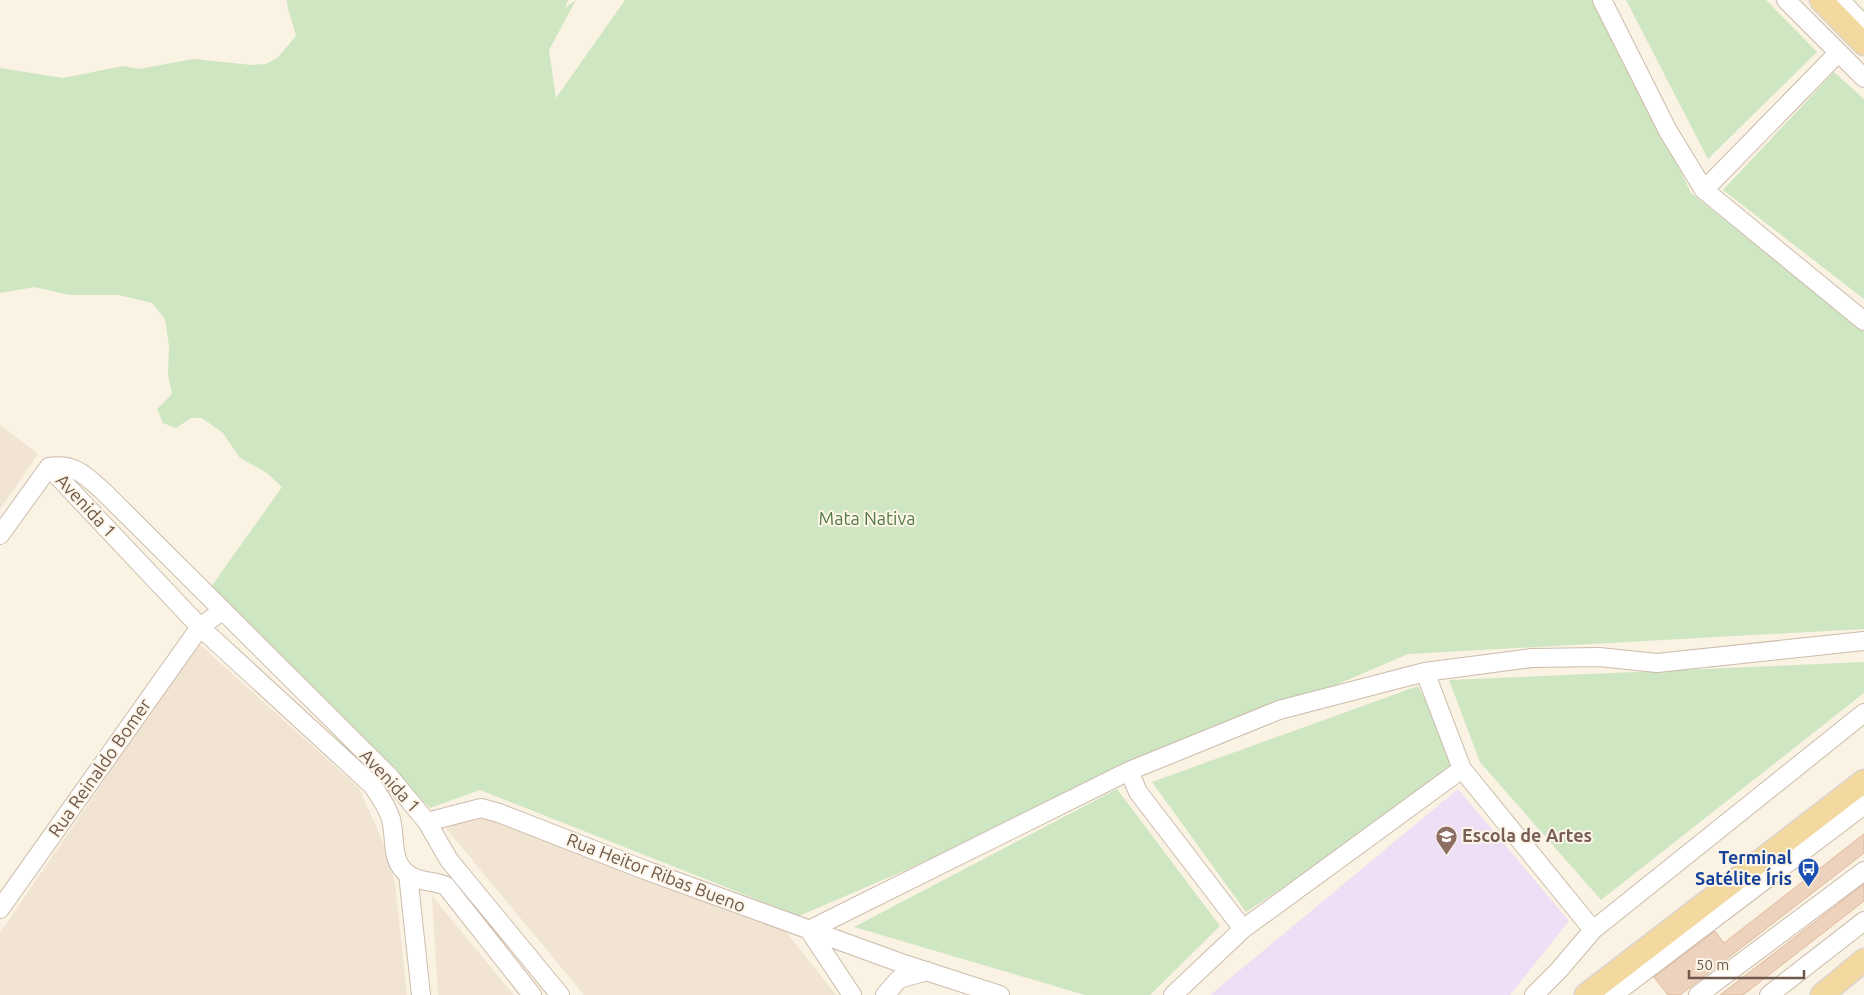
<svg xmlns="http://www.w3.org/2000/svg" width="1864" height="995" viewBox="0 0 1864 995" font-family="Ubuntu,sans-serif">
	<rect width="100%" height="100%" fill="#faf2e2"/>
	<path fill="#f1e4d2" d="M 0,425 L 38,454 L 0,509 Z
		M 198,643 L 359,788 L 382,840 L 395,883 L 407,995 L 0,995 L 0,933 Z
		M 479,815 L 784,929 L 836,995 L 584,995 L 446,828 Z
		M 432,896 L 514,995 L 438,995 Z"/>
	<path fill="#eedff6" d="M 1458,789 L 1569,921 L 1510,995 L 1210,995 Z"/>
	<path fill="#cfe6c3" d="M 287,0 L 568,0 L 565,8 L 576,0 L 549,50 L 556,98 L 625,0 L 1599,0 L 1691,193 L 1864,332 L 1864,629 L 1408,654 L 799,916 L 480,790 L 430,808 L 211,587 L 282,487 L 267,473 L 240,458 L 223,433 L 202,418 L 191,418 L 176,428 L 163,423 L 157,409 L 172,394 L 168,375 L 169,346 L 165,319 L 152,303 L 118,295 L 69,295 L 35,287 L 0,293 L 0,68 L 63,78 L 123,66 L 139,69 L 193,59 L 252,65 L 266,64 L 278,57 L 296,36 C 294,25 286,8 287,0 Z
		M 1626,0 L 1766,0 L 1817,52 L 1708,159 Z
		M 1834,72 L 1864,99 L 1864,299 L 1723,190 Z
		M 1864,662 L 1864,693 L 1601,900 L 1480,762 L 1449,680 Z
		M 1418,686 L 1462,769 L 1246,912 L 1152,782 Z
		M 1117,789 L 1220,926 L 1150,995 L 1085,995 L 854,927 Z"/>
	<path fill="#edd2bd" stroke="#deb99e" d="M 1864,834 L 1864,853 L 1680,995 L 1668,995 L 1654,977 L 1715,931 L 1724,943 Z
		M 1864,884 L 1864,901 L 1743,995 L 1720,995 Z"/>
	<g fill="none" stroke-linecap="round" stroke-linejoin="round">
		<defs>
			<path id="minor" d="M 1602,0 L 1668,131 L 1704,190 L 1864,321
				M 1786,0 L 1864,78
				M 1840,0 L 1864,25
				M 1704,190 L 1838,53
				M 49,467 C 75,463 86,476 104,492 L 389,776 L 427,822 L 449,860 L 560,995
				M 49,467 L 200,627 L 372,785 C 379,795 387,806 391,819 C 396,838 390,863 409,875 C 421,883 434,880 446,886 L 532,995
				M 0,535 L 49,467
				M 1425,672 L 1462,769 L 1593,930
				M 1129,771 L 1138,792 L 1243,929
				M 427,822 L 481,808 L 499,813 L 645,870 L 901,963 L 1000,995
				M 408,874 L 421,995
				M 0,909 L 200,627 L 222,611
				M 809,930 L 1129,771 L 1279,710 L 1425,672 L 1532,658 L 1599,657 L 1657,663 L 1864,641
				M 809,930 L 852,995
				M 885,995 L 899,979 L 927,971
				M 1173,995 L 1243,929 L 1462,769
				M 1534,995 L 1559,970 L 1593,930 L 1864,713
				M 1613,995 L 1864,805
				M 1698,995 L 1864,871
				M 1769,995 L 1864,921"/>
			<path id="major" d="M 1821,0 L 1864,44
				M 1586,995 L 1864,781
				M 1822,995 L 1864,960"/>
		</defs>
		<use href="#minor" stroke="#ccbcad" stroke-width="20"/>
		<use href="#major" stroke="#dad4d0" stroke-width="25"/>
		<use href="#minor" stroke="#fff" stroke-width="18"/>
		<use href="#major" stroke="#f3d8a0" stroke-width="22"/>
	</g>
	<defs>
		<symbol id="school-pin" viewBox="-11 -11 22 30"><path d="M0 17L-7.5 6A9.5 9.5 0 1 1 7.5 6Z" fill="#8d6e63" stroke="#fdf6e8"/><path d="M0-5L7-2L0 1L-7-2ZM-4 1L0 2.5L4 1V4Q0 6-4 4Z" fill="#fff"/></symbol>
		<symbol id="bus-pin" viewBox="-11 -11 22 30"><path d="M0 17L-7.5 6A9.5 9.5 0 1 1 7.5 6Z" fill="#1a4fb4" stroke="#fdf6e8"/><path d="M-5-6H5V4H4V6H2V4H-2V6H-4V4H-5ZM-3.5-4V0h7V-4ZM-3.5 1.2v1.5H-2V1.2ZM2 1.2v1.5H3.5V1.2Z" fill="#fff"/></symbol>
	</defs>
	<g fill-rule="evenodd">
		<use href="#school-pin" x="1434" y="824" width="25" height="34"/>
		<use href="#bus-pin" x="1796" y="856" width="25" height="34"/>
	</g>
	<g text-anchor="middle" stroke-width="4" stroke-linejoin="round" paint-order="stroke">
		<g font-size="18" fill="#6f594b" stroke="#fdf6e8">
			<text transform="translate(86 506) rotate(47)" y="6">Avenida 1</text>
			<text transform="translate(100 768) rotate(-55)" y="6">Rua Reinaldo Bomer</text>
			<text transform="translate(390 781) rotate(47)" y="6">Avenida 1</text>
			<text transform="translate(656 873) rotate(21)" y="6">Rua Heitor Ribas Bueno</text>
		</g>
		<g font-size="18" fill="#547a47" stroke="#fdf6e8">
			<text x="867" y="525">Mata Nativa</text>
		</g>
		<g font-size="18" font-weight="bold" fill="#785e54" stroke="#fdf6e8" text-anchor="start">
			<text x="1462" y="842">Escola de Artes</text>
		</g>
		<g font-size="18" font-weight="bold" fill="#164399" stroke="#fdf6e8" text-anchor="end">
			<text x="1792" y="864">Terminal<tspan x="1792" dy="21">Satélite Íris</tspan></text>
		</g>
	</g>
	<path d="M1689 970v8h115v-8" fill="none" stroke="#6f594b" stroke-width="2.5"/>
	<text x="1696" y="970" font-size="15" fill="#6f594b" stroke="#fdf6e8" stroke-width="4" paint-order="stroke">50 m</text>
</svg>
